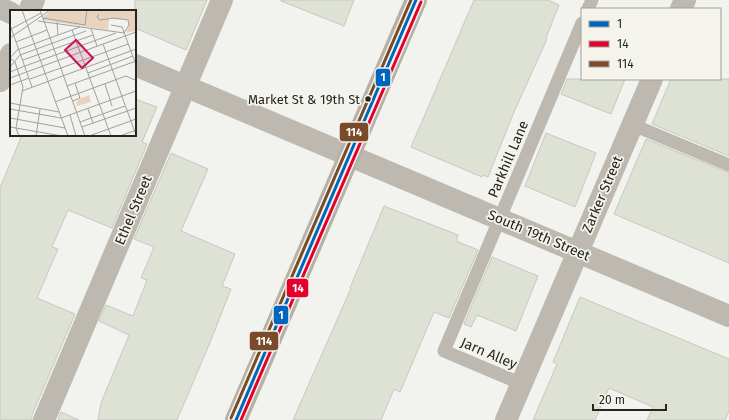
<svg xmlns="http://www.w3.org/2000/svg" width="729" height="420" viewBox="0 0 729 420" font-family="'Fira Sans',sans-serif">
	<rect width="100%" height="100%" fill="#f2f2ee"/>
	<path fill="#dde2d4" stroke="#c7c8c4" d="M 135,0 L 207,0 L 186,50 L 135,28 Z
		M 281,0 L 354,0 L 344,26 L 281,1 Z
		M 474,0 L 548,0 L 559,5 L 546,38 L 547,39 L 514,112 L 488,177 L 483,175 L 482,177 L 411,147 Z
		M 567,79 L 625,79 L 611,114 L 561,94 Z
		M 671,79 L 729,79 L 729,156 L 652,124 Z
		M 135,99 L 157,107 L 142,142 L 147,144 L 112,228 L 68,210 L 52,247 L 58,249 L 37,298 L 75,314 L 32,415 L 32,420 L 0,420 L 0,188 L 22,135 L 135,135 Z
		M 546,133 L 596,153 L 575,207 L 525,186 Z
		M 646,139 L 729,173 L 729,263 L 614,214 Z
		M 171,153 L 208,169 L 181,231 L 235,254 L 222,286 L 231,289 L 209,345 L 177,420 L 98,420 L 101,403 L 129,335 L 99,321 L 106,305 L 133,316 L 147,280 L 141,278 L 154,247 L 134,239 Z
		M 384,206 L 458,235 L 456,241 L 478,250 L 449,318 L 434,312 L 400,392 L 394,389 L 381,420 L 293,420 L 351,288 L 350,288 Z
		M 492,257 L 538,276 L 516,331 L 477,315 L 471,327 L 464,324 Z
		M 580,297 L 729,359 L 729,411 L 725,420 L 647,420 L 653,407 L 609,388 L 595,420 L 533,420 L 557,364 L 553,362 Z
		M 61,412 L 79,420 L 58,420 Z"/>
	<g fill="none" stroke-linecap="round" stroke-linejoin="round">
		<path stroke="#bdb9b1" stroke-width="13" d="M 588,9 L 592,0
			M 633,125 L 729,165
			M 522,384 L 444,351 L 582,23"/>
		<path stroke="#bdb9b1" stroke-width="22" d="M 0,8 L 11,13
			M 681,9 L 685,0
			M 29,11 L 34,0
			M 135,65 L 729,316
			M 0,81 L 11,54
			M 44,420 L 222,0
			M 506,420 L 652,79"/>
		<path stroke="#b6b1a7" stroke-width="22" d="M 236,420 L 416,0"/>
		<defs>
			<path id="bus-1" d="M 236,420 L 416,0"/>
			<path id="bus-2" d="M 241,420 L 421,2"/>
			<path id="bus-3" d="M 231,418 L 411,0"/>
		</defs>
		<use href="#bus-1" stroke="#f4f4ec" stroke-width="6"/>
		<use href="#bus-2" stroke="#f4f4ec" stroke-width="6"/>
		<use href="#bus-3" stroke="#f4f4ec" stroke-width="6"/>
		<use href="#bus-1" stroke="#0065bd" stroke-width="3"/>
		<use href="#bus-2" stroke="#e4002b" stroke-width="3"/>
		<use href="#bus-3" stroke="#7a4b2a" stroke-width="3"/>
	</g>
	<circle fill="#252522" stroke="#f4f4ec" stroke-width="1.5" cx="368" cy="99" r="3.5"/>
	<g text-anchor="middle" stroke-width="3.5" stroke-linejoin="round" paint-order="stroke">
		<g font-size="13" fill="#252522" stroke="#f4f4ec" text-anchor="end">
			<text x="360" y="104">Market St &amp; 19th St</text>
		</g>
		<g font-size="14" fill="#252522" stroke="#f4f4ec">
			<text transform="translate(508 159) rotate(-67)" y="5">Parkhill Lane</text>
			<text transform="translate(602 194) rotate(-67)" y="5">Zarker Street</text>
			<text transform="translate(133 210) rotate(-67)" y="5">Ethel Street</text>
			<text transform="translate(539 235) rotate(23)" y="5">South 19th Street</text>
			<text transform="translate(489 353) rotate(23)" y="5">Jarn Alley</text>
		</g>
	</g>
	<g transform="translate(10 10)">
		<rect width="126" height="126" fill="#f2f2ee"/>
		<path d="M 41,0 L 126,0 L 126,21 L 116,23 L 119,16 L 118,10 L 99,9 L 98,20 L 34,10 L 33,7 Z" fill="#ead3be"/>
		<path d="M 79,85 L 81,92 L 67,96 L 66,92 L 71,88 Z" fill="#ead3be"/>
		<path fill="none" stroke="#a0a09c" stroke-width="1" d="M 12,0 L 58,126M 30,0 L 75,126M 89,4 L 87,7 L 90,10 L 104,8 L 118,10 L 119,15 L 114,23M 33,8 L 75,15 L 77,0M 28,11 L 114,23M 47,12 L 48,25M 0,15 L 22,77M 101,15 L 112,17 L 126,55M 1,19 L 31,3M 81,19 L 87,36M 62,20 L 101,126M 0,28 L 40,0M 6,32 L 37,20M 93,34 L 126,125M 0,48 L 5,52 L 13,77 L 6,118 L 9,126M 0,48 L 7,40 L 70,17M 13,50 L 83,25M 15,56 L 106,23M 0,57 L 10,45 L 76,21M 0,62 L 15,56M 78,63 L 123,46M 0,68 L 126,22M 20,69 L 118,34M 95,74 L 102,96M 0,75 L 19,68M 57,76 L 126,51M 12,81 L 126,39M 63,91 L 70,88 L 65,73M 45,92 L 116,66 L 125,70M 0,93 L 49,102M 0,99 L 51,108 L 126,81M 78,99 L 83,113M 60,105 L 66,126M 0,108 L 55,118M 70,112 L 115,96M 0,117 L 52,126M 72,117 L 126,98M 26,126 L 30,99M 79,126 L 126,109M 110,126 L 126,120"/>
		<path fill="#c2185b" fill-opacity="0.15" stroke="#c2185b" stroke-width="2" d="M 66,30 L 83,48 L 72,58 L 55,40 Z"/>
		<rect width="126" height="126" fill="none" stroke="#252522" stroke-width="2"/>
	</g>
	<g stroke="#f4f4ec" stroke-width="1.5">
		<rect x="375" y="68" width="16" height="19" rx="4" fill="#0065bd"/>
		<rect x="339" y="122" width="30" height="20" rx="4" fill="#7a4b2a"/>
		<rect x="286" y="278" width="23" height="20" rx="4" fill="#e4002b"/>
		<rect x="273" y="305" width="16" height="20" rx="4" fill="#0065bd"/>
		<rect x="249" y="331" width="30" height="20" rx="4" fill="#7a4b2a"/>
	</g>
	<g font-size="11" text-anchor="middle" font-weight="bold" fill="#fff">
		<text x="383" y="81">1</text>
		<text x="354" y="136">114</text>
		<text x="298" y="292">14</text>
		<text x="281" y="319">1</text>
		<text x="264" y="345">114</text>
	</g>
	<rect x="581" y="8" width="140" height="72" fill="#f4f4ec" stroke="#a1a19b"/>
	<rect x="589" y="21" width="20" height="6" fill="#0065bd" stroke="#a1a19b"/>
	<text x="617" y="28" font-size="12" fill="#252522">1</text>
	<rect x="589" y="41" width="20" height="6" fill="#e4002b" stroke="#a1a19b"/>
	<text x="617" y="48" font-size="12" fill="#252522">14</text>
	<rect x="589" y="61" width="20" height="6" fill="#7a4b2a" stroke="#a1a19b"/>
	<text x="617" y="68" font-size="12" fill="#252522">114</text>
	<path d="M593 404v6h73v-6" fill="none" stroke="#252522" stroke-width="2"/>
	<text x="599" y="404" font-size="12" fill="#252522" stroke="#f4f4ec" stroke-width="3" paint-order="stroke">20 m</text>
</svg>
